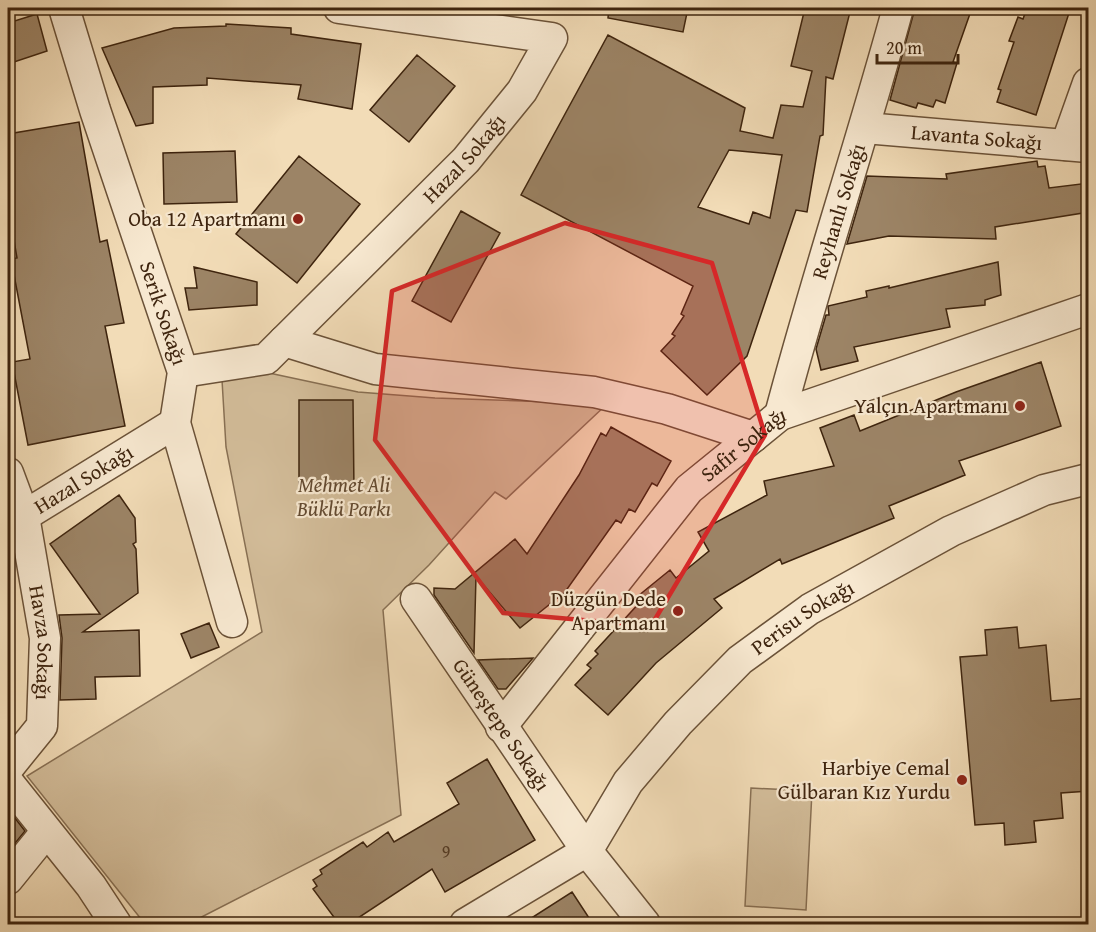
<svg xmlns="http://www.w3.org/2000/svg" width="1096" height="932" viewBox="0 0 1096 932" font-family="'Gentium Book Plus',serif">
	<rect width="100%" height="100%" fill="#f2dcb7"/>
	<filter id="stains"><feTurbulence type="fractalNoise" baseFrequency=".00333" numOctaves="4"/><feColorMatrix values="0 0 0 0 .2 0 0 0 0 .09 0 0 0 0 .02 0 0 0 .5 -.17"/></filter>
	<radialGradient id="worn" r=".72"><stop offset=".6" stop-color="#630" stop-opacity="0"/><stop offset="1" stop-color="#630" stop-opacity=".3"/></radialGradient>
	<path fill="#d3bd9a" stroke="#887054" stroke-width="1.5" d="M 269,373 L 358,392 L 435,398 L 607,404 L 506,499 L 495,492 L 429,565 L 383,610 L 401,815 L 188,924 L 145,924 L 27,776 L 262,632 L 226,447 L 222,380 Z
		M 751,788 L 812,791 L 806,910 L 745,906 Z"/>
	<path fill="#9c8466" stroke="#3e240e" stroke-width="1.5" fill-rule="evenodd" d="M 609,8 L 688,8 L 683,32 L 608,18 Z
		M 805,8 L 851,8 L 833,79 L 826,77 L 823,135 L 820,136 L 807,212 L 796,210 L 747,356 L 707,395 L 661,351 L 675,336 L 672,334 L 684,316 L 681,314 L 693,286 L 521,195 L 608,35 L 745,108 L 740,131 L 773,138 L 781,105 L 803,107 L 812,71 L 791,66 ZM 729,150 L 782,155 L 770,218 L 753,212 L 749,224 L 698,207 Z
		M 915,8 L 972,8 L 953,62 L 957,63 L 945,103 L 936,100 L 933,107 L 918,103 L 916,108 L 890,100 Z
		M 1027,8 L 1053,8 L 1069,13 L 1036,115 L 997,102 L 1001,90 L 998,89 L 1014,42 L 1009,41 L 1018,17 L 1023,19 Z
		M 37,14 L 47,51 L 8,64 L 8,23 Z
		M 226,24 L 291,28 L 291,34 L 361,44 L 352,109 L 298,99 L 301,85 L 207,78 L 207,85 L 153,87 L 153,123 L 136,126 L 102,48 L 174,28 L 226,26 Z
		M 417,55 L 455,86 L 409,142 L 370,110 Z
		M 79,122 L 100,242 L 107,240 L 124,323 L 105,326 L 125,426 L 28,445 L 12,362 L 30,359 L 11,259 L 17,258 L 8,205 L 8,134 Z
		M 235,151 L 237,202 L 164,204 L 163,153 Z
		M 299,156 L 360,204 L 297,283 L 236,234 Z
		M 1037,161 L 1038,167 L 1045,166 L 1049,188 L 1089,183 L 1089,212 L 995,227 L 996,239 L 889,236 L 847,244 L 867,176 L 947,179 L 946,174 Z
		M 461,211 L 500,233 L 451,322 L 412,301 Z
		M 998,262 L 1001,295 L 985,300 L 985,305 L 946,309 L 950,327 L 854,347 L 858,361 L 821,370 L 816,349 L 826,315 L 829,315 L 828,306 L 867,297 L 866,291 L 889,286 L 889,288 Z
		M 194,267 L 257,282 L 257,305 L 189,310 L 185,288 L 197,288 Z
		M 1041,362 L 1061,426 L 959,461 L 965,475 L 889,506 L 894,518 L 782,564 L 780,559 L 714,599 L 722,608 L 656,663 L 608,715 L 575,685 L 591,668 L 587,665 L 598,654 L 595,651 L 642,600 L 638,596 L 670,570 L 676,578 L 709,551 L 698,532 L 767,495 L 764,481 L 834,466 L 820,428 L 854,415 L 860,431 L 956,392 Z
		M 299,400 L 353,400 L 354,492 L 299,492 Z
		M 611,427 L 671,461 L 657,486 L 652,483 L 635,512 L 629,509 L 621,523 L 616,520 L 565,592 L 520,628 L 476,576 L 474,653 L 434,595 L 434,588 L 455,589 L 515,539 L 527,554 L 579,475 L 601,433 L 606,436 Z
		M 119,495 L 135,518 L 136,542 L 133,544 L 136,549 L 138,593 L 83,632 L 139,630 L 140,676 L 95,677 L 96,699 L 60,700 L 62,638 L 59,615 L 100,614 L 50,544 Z
		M 209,623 L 219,647 L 191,658 L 181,634 Z
		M 1017,627 L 1019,648 L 1046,645 L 1051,701 L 1089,698 L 1089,791 L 1061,793 L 1063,818 L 1034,821 L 1036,842 L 1005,845 L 1004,823 L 975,825 L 960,657 L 987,655 L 985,630 Z
		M 533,658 L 506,689 L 498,689 L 478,660 Z
		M 487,759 L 535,840 L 445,892 L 432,869 L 349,924 L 339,924 L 313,889 L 317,886 L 313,880 L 322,874 L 320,870 L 363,842 L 367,847 L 388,832 L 394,842 L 459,804 L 447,783 Z
		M 8,809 L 25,831 L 8,852 Z
		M 572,892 L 593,924 L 522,924 Z"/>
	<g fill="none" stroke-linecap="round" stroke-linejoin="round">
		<defs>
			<g id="minor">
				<path id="s1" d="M 64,8 L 95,110 L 183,372 L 175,423 L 232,622"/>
				<path id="s2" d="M 865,128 L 1088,147"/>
				<path d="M 1066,145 L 1088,83"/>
				<path d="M 284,341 L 375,369 L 594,392 L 667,409 L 753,437"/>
				<path id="s3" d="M 183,372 L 266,359 L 466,160 L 522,91 L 552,38 L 339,8"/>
				<path id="s4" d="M 780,415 C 816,278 861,144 898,8"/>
				<path id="s5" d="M 8,473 L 24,516 L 45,638 L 42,726 L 8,768"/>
				<path id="s6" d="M 24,516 L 175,423"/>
				<path id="s7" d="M 416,599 L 587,851 L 645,924"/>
				<path id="s8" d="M 501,727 L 689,489 L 780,415 L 1088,309"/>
				<path d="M 8,782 L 91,886 L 116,924"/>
				<path d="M 8,879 L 46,832"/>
				<path id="s9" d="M 465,924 L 587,851 L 628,782 L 678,723 L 740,660 L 810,609 L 951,531 L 1044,490 L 1088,479"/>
			</g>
		</defs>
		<use href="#minor" stroke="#6b5238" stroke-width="33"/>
		<use href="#minor" stroke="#f7e8d0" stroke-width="30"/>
	</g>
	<path fill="#d62828" fill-opacity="0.2" stroke="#d62828" stroke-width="4.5" stroke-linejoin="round" d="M 565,223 L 712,263 L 765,435 L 651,626 L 503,613 L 375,440 L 392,291 Z"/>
	<g fill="#8f2418" stroke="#f7e8d0" stroke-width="2">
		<circle cx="298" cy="219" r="6"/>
		<circle cx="1020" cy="406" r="6"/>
		<circle cx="678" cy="611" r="6"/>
		<circle cx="962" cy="780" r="6"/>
	</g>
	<g text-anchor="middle" stroke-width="4.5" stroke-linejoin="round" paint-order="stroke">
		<g font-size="18" fill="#563c24">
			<text x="446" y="858">9</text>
		</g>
		<g font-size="21" fill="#3e240e" stroke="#f7e8d0">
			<text dy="7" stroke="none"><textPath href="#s2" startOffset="112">Lavanta Sokağı</textPath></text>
			<text dy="7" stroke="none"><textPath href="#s3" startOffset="366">Hazal Sokağı</textPath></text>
			<text dy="7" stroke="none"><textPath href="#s4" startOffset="212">Reyhanlı Sokağı</textPath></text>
			<text dy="7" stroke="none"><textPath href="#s1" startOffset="321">Serik Sokağı</textPath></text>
			<text dy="7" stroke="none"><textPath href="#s8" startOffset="374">Safir Sokağı</textPath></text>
			<text dy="7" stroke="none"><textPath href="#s6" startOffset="70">Hazal Sokağı</textPath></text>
			<text dy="7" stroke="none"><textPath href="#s9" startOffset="464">Perisu Sokağı</textPath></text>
			<text dy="7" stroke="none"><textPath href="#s5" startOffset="174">Havza Sokağı</textPath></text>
			<text dy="7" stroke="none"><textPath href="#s7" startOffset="152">Güneştepe Sokağı</textPath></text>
		</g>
		<g font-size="21" fill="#3e240e" stroke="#f7e8d0" text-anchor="end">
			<text x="286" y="226">Oba 12 Apartmanı</text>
			<text x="1008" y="413">Yalçın Apartmanı</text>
			<text x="666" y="606">Düzgün Dede<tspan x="666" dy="24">Apartmanı</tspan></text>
			<text x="950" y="775">Harbiye Cemal<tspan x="950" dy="24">Gülbaran Kız Yurdu</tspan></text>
		</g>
		<g font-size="21" font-style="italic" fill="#634a31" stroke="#f7e8d0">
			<text x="344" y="492">Mehmet Ali<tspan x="344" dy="24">Büklü Parkı</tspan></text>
		</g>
	</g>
	<rect width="1096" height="932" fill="none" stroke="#f2dcb7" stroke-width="30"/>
	<rect x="9" y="9" width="1078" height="914" fill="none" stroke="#3e240e" stroke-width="3"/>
	<rect x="15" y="15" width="1066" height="902" fill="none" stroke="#3e240e" stroke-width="1.5"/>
	<path d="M877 54v9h81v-9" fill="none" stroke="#3e240e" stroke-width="3"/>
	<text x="886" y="54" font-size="18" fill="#3e240e" stroke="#f7e8d0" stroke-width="4.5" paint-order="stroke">20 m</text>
	<rect width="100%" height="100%" filter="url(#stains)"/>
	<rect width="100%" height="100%" fill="url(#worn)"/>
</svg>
